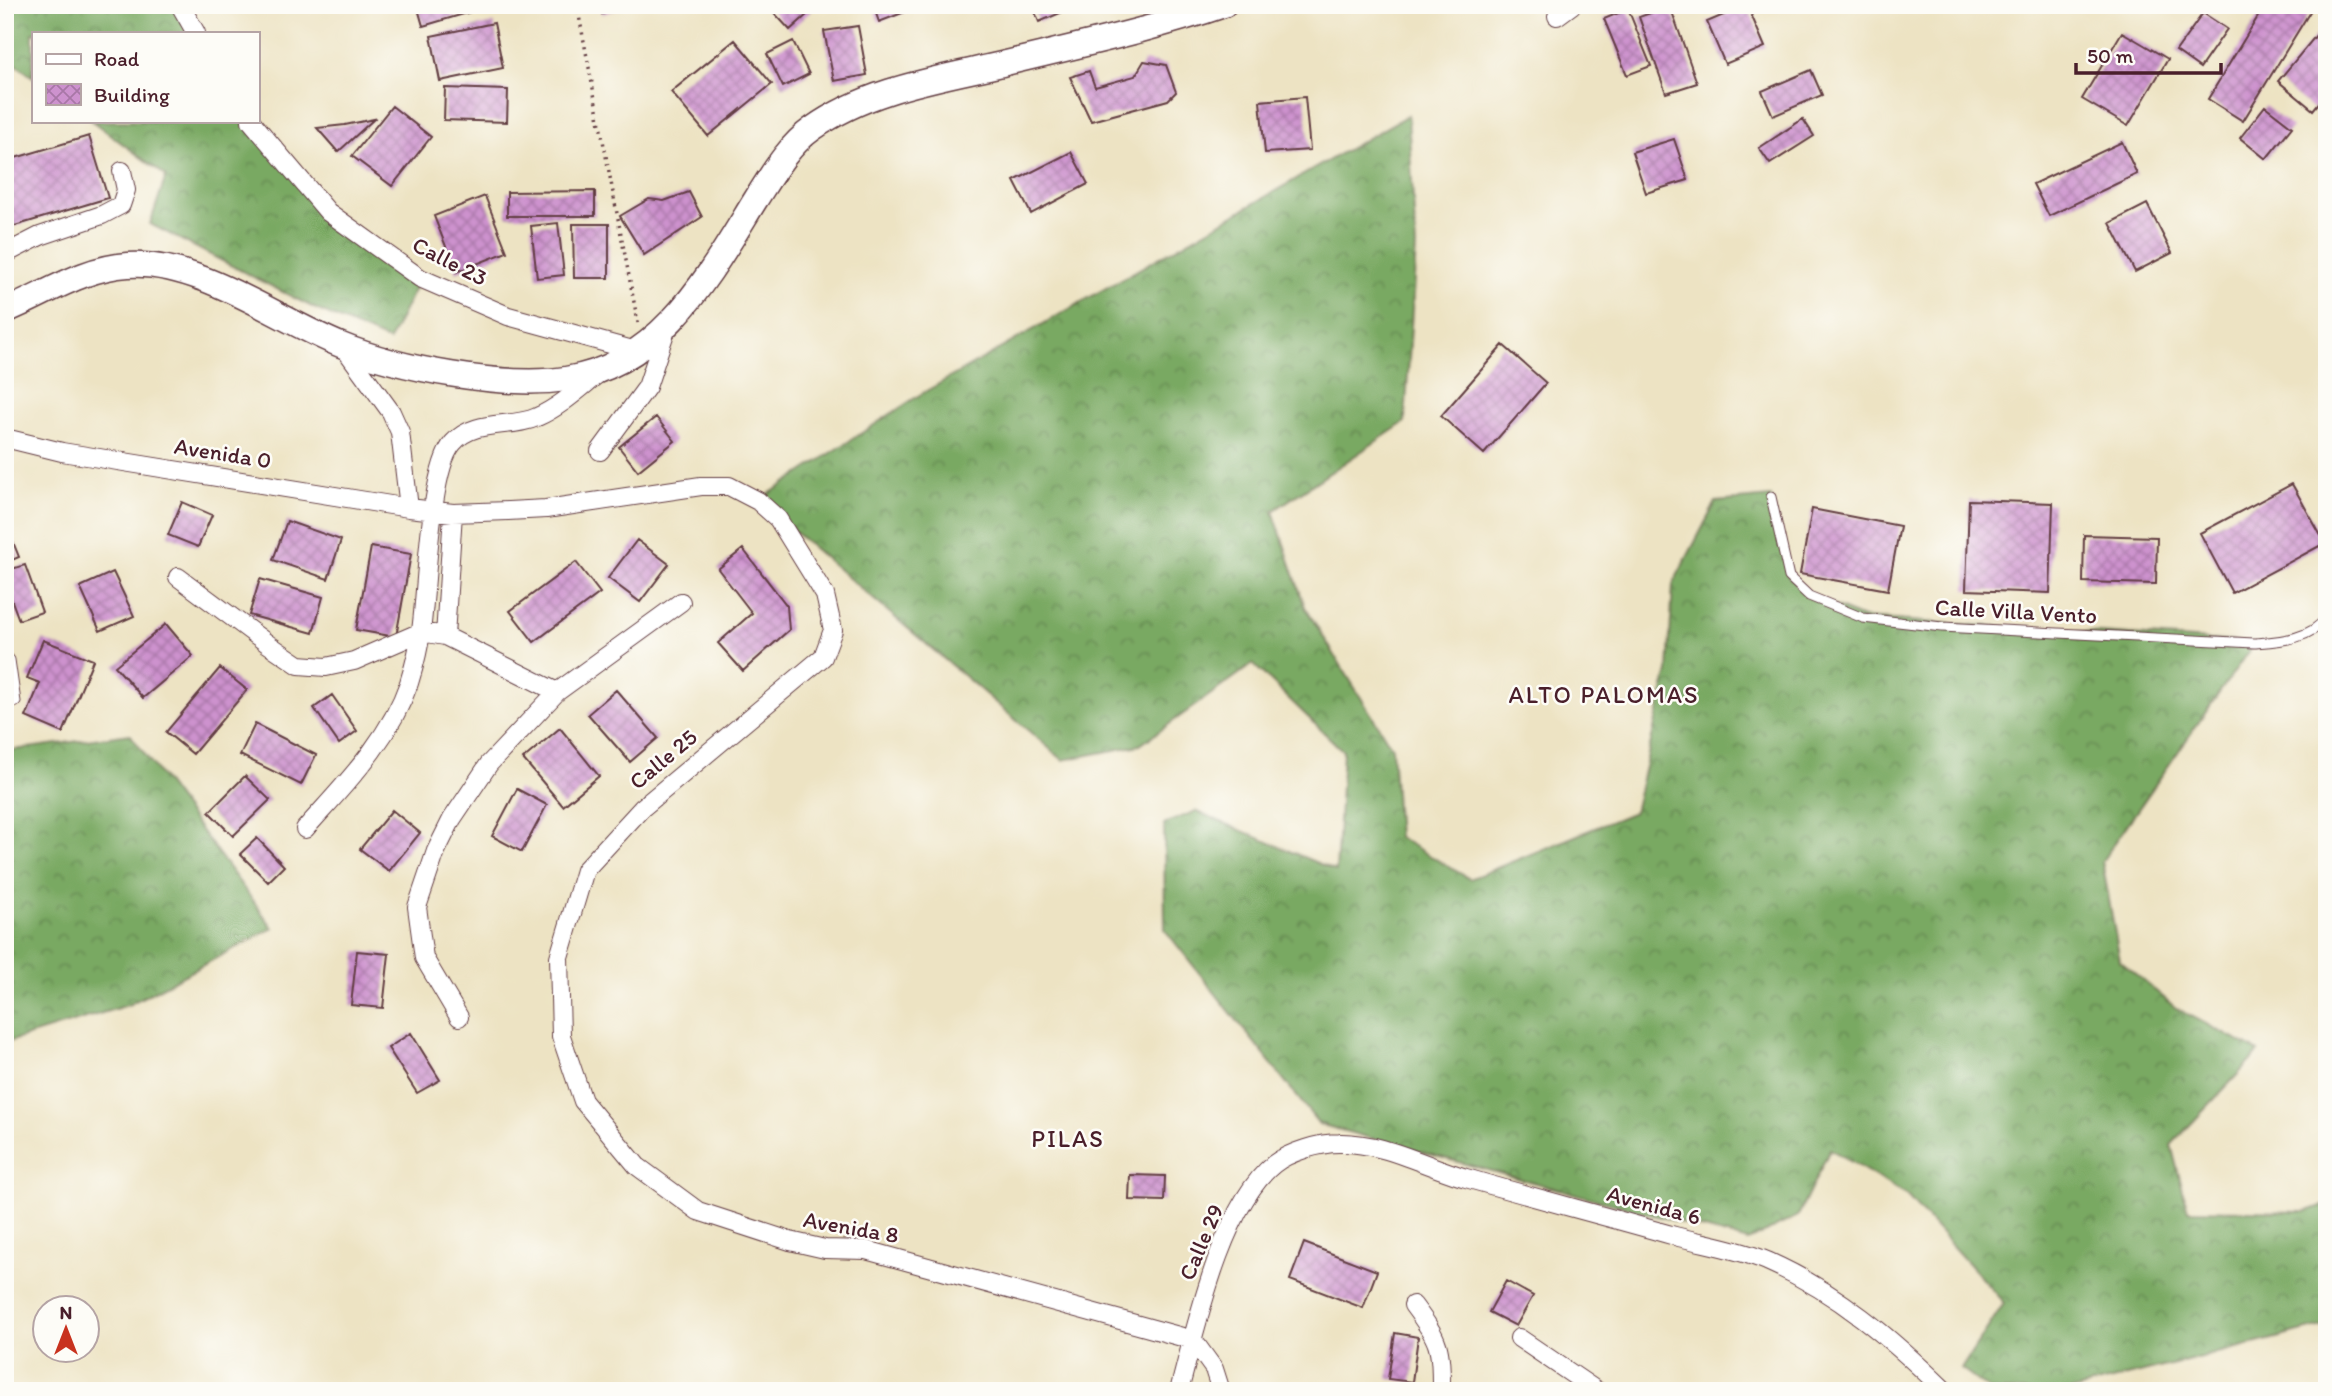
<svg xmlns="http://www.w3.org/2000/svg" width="2332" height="1396" viewBox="0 0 2332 1396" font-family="Itim,sans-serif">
	<defs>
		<pattern id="forest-crowns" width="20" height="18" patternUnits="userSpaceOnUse" patternTransform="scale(1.75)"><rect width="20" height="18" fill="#79a962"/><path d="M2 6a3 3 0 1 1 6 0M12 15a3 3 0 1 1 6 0" fill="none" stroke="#658951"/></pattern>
		<pattern id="building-cross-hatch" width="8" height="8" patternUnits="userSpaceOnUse" patternTransform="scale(1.75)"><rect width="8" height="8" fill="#cd92ce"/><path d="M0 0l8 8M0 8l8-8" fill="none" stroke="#a877a7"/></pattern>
	</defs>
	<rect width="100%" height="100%" fill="#fdfcf7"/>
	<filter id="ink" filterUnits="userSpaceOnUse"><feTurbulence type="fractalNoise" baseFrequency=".0143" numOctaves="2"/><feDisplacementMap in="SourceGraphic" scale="14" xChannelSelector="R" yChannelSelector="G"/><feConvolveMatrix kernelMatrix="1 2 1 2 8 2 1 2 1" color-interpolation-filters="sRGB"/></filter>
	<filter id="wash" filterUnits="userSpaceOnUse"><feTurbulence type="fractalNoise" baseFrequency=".00686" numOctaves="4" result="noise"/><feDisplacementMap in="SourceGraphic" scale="28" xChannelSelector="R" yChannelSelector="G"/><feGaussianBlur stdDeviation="1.57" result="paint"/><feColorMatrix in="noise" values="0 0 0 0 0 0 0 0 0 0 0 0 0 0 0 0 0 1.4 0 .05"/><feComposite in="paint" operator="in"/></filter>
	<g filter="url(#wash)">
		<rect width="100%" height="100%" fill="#ede3c3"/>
		<path fill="url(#forest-crowns)" stroke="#626446" stroke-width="2" d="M 5,5 L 180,5 L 196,33 L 33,33 L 33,77 L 5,56 Z
			M 1408,115 L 1416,247 L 1405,422 L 1273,511 L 1305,607 L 1392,748 L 1398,837 L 1470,879 L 1634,812 L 1668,671 L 1673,584 L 1716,502 L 1771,497 L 1789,577 L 1809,596 L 1863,618 L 2254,643 L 2102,861 L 2120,961 L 2176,1008 L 2259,1052 L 2171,1145 L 2188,1210 L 2305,1212 L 2327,1204 L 2327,1325 L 2069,1391 L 1991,1391 L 1961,1369 L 2004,1303 L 1906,1195 L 1830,1149 L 1798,1216 L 1748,1241 L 1319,1124 L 1165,930 L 1164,824 L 1196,811 L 1336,871 L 1343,751 L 1253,664 L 1140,745 L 1063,760 L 758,501 L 921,394 Z
			M 92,121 L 251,121 L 328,212 L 420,278 L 389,341 L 316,309 L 150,224 L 166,176 Z
			M 130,734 L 273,928 L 128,1005 L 5,1043 L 5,751 Z"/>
		<g id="blocks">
			<path fill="url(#building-cross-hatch)" d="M 417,5 L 491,5 L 491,6 L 423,26 Z
				M 600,5 L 629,5 L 629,6 L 602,14 Z
				M 767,5 L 818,5 L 790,30 Z
				M 873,5 L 923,5 L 879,22 Z
				M 1032,5 L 1079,5 L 1039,22 Z
				M 1747,5 L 1765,47 L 1725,64 L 1707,22 Z
				M 2265,5 L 2314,5 L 2243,121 L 2208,99 Z
				M 1670,6 L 1697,83 L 1666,93 L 1639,17 Z
				M 1628,9 L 1651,66 L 1627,75 L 1604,19 Z
				M 2203,13 L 2227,29 L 2200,68 L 2176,51 Z
				M 2327,22 L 2327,93 L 2313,110 L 2278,81 Z
				M 494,23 L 503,68 L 440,81 L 431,36 Z
				M 858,26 L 867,75 L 834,81 L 824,31 Z
				M 2122,32 L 2168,59 L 2128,126 L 2082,99 Z
				M 735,40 L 772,84 L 708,136 L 671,92 Z
				M 793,41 L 809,74 L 783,87 L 767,54 Z
				M 1144,61 L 1166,65 L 1176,92 L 1168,100 L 1091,121 L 1070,77 L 1089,71 L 1095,87 L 1135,76 Z
				M 1811,70 L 1822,95 L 1773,116 L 1762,91 Z
				M 445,88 L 508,90 L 507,122 L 444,120 Z
				M 1305,97 L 1310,150 L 1265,153 L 1260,101 Z
				M 392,106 L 431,137 L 392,186 L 352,156 Z
				M 2265,106 L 2292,127 L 2266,159 L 2240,138 Z
				M 374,119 L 338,152 L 317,128 L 345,125 Z
				M 1803,119 L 1814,136 L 1770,164 L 1759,148 Z
				M 89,136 L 108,198 L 8,228 L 5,220 L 5,161 Z
				M 1674,139 L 1688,180 L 1646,193 L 1632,152 Z
				M 2122,142 L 2137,174 L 2049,216 L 2033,184 Z
				M 1071,152 L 1088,184 L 1031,214 L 1014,181 Z
				M 595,191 L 595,216 L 507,216 L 507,192 Z
				M 689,192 L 702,217 L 644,255 L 620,216 L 649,199 L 664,201 Z
				M 485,196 L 507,252 L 456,272 L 434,216 Z
				M 2147,204 L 2172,253 L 2135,272 L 2110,223 Z
				M 558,223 L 564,275 L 537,278 L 531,226 Z
				M 573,224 L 609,224 L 609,278 L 574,278 Z
				M 1503,345 L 1546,383 L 1484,454 L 1441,416 Z
				M 656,417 L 675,441 L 638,471 L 619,447 Z
				M 2292,484 L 2325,543 L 2232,593 L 2200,533 Z
				M 1969,500 L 2053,503 L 2050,593 L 1966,590 Z
				M 182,502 L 212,515 L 198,547 L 168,535 Z
				M 1812,509 L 1900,526 L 1888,590 L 1800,574 Z
				M 287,521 L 341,540 L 328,579 L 273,560 Z
				M 5,522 L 19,557 L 5,563 Z
				M 2084,535 L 2157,537 L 2156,584 L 2083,582 Z
				M 637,540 L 669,564 L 640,602 L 608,578 Z
				M 371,547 L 411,554 L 396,637 L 356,630 Z
				M 743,549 L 787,606 L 789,630 L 743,671 L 718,643 L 752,613 L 718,569 Z
				M 576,562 L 600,593 L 534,642 L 510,611 Z
				M 25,565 L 42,612 L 19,620 L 5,582 L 5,571 Z
				M 113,572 L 134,616 L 100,631 L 80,587 Z
				M 260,579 L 323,597 L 313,633 L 249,615 Z
				M 166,624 L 193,656 L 143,698 L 115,666 Z
				M 43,640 L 93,660 L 63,733 L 26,717 L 40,683 L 27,678 Z
				M 220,668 L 247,690 L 193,754 L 166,732 Z
				M 616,690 L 658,738 L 630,762 L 588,714 Z
				M 332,695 L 357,731 L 339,744 L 314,708 Z
				M 255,724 L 316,755 L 301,785 L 240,755 Z
				M 560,728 L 599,776 L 563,806 L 523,759 Z
				M 245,776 L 270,800 L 233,836 L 209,812 Z
				M 517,789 L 547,805 L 522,852 L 492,836 Z
				M 392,810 L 420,833 L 389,871 L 360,849 Z
				M 257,838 L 284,866 L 268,882 L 240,854 Z
				M 357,951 L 389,954 L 383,1008 L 351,1005 Z
				M 411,1033 L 440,1080 L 417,1093 L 388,1048 Z
				M 1130,1175 L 1165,1176 L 1164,1201 L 1129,1200 Z
				M 1304,1243 L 1377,1271 L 1363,1308 L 1290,1280 Z
				M 1506,1281 L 1533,1296 L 1516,1326 L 1489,1312 Z
				M 1395,1333 L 1418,1337 L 1412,1382 L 1388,1379 Z"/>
		</g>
	</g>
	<g filter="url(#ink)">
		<use href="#blocks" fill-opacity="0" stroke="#623c42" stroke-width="2"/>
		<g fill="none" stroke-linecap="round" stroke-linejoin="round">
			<defs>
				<path id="lane" d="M 1771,497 L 1789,577 L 1809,596 L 1863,618 L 1942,627 L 2254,643 C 2280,641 2310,640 2327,617
					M 5,654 L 10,660 L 16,702"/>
				<path id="street" d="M 180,5 L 196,33
					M 1557,16 L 1572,5
					M 251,121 L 328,212 L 420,278 L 508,316 L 636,351
					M 5,254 L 40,236 L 102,215 L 121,205 L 126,190 L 122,171
					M 343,346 L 391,412 L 400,432 L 409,508
					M 5,438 L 62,452 L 409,508 L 453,513 L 508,511 L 546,509 L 701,486 L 729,486 L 758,501 L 778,519 L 825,595 L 833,630 L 823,657 L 642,808 L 585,870 L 559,957 L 561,1036 L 583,1101 L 637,1166 L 698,1211 L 790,1241 L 825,1249 L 866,1250 L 1193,1340
					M 600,451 L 647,387 L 667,327
					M 178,577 L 268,644 L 299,665 L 326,667 L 354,661 L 421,632 L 445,636 L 557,692
					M 445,636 L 453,513
					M 305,829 C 345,784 389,741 409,683 C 414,667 419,648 421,631 C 427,591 429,470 453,443 C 475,418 511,429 537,417 C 560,407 579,389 598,374
					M 459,1017 L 424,958 L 417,907 L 436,851 L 452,819 L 489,764 L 557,692 L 681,602
					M 1413,1305 C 1440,1341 1441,1346 1441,1391
					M 1519,1338 L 1597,1391
					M 1193,1340 L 1214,1369 L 1221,1391
					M 1179,1391 C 1196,1327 1222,1206 1274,1164 C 1289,1152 1320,1143 1339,1143 C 1383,1142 1424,1166 1466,1178 C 1535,1198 1605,1216 1675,1236 C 1705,1244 1738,1249 1767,1261 C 1837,1292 1891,1338 1945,1391"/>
				<path id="secondary" d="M 5,311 C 47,294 82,268 128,265 C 199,260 276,319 341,345 C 399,369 504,388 566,379 C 662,365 710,273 756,199 C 772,174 788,146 812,129 C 868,89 937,79 1002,64 C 1076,46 1151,30 1224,5"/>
			</defs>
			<use href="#lane" stroke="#623c42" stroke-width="11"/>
			<use href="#street" stroke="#623c42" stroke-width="20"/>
			<use href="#secondary" stroke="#623c42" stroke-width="27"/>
			<path stroke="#623c42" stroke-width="3.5" stroke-dasharray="2 5" stroke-linecap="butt" d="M 577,5 L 638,323"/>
			<use href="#lane" stroke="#fff" stroke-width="9"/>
			<use href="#street" stroke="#fff" stroke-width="18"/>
			<use href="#secondary" stroke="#fff" stroke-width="24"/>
		</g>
	</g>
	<g text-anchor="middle" stroke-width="5" stroke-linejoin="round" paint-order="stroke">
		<g font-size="23" fill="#4a1f2b" stroke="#fdfcf7">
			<text transform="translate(450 261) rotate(27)" y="8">Calle 23</text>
			<text transform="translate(223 453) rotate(9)" y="8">Avenida 0</text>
			<text transform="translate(2016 611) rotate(3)" y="8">Calle Villa Vento</text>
			<text transform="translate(663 759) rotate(-40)" y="8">Calle 25</text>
			<text transform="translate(1654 1205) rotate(15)" y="8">Avenida 6</text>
			<text transform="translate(851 1227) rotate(10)" y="8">Avenida 8</text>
			<text transform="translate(1201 1242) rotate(-67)" y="8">Calle 29</text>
		</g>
		<g font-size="24" letter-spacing="2" fill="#4a1f2b" stroke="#fdfcf7">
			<text x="1604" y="703">ALTO PALOMAS</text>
			<text x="1068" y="1147">PILAS</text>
		</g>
	</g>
	<rect width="2332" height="1396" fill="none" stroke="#fdfcf7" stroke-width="28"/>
	<rect x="32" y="32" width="228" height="91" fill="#fdfcf7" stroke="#b5a4a5" stroke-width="2"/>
	<rect x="46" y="54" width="35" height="10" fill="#ffffff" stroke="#b5a4a5" stroke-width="2"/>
	<text x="94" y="66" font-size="21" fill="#4a1f2b">Road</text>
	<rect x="46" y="84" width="35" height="21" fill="url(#building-cross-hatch)" stroke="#b5a4a5" stroke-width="2"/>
	<text x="94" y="102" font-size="21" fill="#4a1f2b">Building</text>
	<g transform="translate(66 1329)"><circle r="33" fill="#fdfcf7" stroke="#b5a4a5" stroke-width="2"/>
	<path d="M0-5L12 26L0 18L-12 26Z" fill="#c8321e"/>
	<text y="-10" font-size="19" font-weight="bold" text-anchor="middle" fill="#4a1f2b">N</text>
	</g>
	<path d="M2076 63v10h145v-10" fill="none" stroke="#4a1f2b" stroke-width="3.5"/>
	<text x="2087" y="63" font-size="21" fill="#4a1f2b" stroke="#fdfcf7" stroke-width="5" paint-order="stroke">50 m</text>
</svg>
